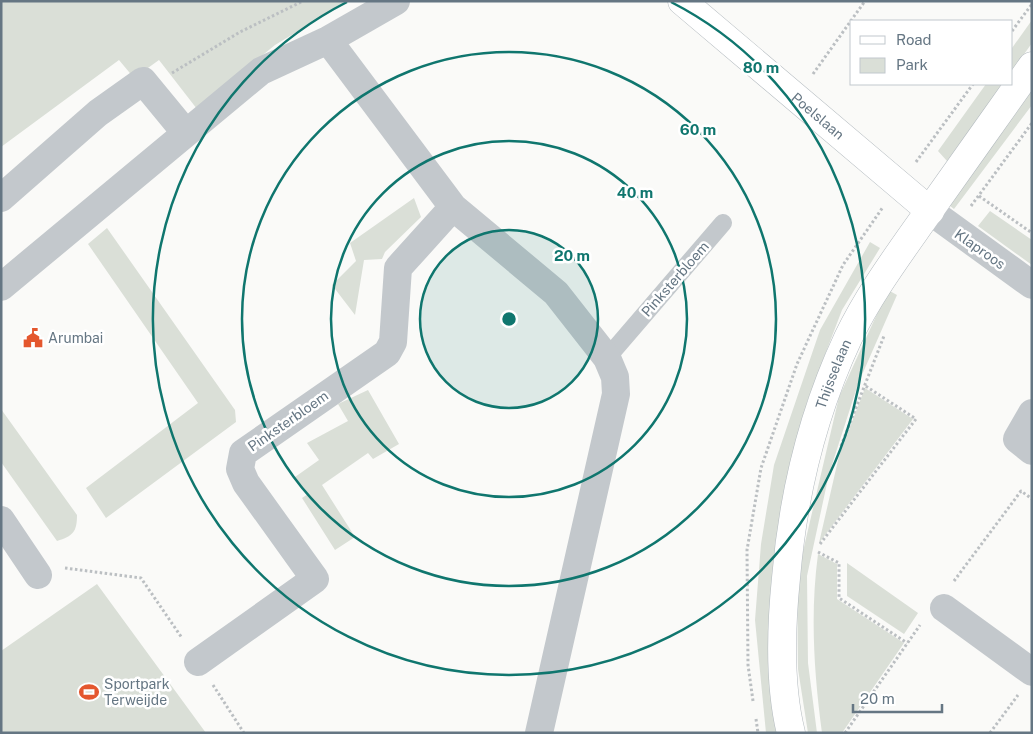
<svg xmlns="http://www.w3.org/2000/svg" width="1033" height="734" viewBox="0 0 1033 734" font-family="'Public Sans',sans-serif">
	<rect width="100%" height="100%" fill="#fafaf8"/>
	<path fill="#dadfd7" d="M 1,1 L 348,1 L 275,45 L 197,109 L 159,60 L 134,78 L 119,60 L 1,147 Z
		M 1032,20 L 1032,43 L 1012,71 L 1012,48 Z
		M 1032,80 L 1032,105 L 954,209 L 945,202 Z
		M 986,84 L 1003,84 L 947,161 L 938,151 Z
		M 414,198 L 421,217 L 385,252 L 382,259 L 364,260 L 355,315 L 332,285 L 356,261 L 350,243 Z
		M 990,211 L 1032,240 L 1032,265 L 978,226 Z
		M 107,228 L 235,410 L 236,422 L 106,518 L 86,488 L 198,403 L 88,244 Z
		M 870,242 L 880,248 L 842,310 L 807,402 L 774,585 L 786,733 L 766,733 L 755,620 L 761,544 L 774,465 L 820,330 Z
		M 888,290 L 897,295 L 858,384 L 829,474 L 807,576 L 808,663 L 817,733 L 808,733 L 798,669 L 797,577 L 839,397 Z
		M 865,388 L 913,419 L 819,543 L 839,456 Z
		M 368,390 L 399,444 L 373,459 L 368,453 L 322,485 L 355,537 L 335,550 L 302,498 L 308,494 L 295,477 L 319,460 L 307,443 L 348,421 L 338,404 Z
		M 1,409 L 77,515 C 77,532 73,536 57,541 L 1,462 Z
		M 818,554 L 837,564 L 837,599 L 904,643 L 842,733 L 822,733 C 814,673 810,614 818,554 Z
		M 847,563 L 918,613 L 904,634 L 847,596 Z
		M 97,584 L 206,733 L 1,733 L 1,651 Z"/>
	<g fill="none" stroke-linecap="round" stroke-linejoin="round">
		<defs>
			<g id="secondary">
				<path id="s1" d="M 682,1 L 930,211"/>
				<path id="s2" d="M 791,733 C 779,685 781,627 786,578 C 793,495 812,415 848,338 C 869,294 899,254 927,214 C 962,165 997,115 1032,66"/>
			</g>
		</defs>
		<use href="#secondary" stroke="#b3babf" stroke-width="29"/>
		<path stroke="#bbbfc2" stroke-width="3" stroke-dasharray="2.5 2.5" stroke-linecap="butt" d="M 1012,31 L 1032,4
			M 172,73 L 240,32 L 303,1
			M 813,74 L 865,1
			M 916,162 L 973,84
			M 979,196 L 1032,233
			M 971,206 L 1032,123
			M 841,446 L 884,336
			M 820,544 L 916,419 L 864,385
			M 818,552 L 839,563 L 839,598 L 907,643
			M 65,568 L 141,578 L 182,638
			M 954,581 L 1021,491 L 1032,499
			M 213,685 L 244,733
			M 753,701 L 748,665 L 747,550 L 761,468 L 797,364 L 843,265 L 883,207
			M 756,719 L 758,733
			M 845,733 L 920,625
			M 990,733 L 1018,695"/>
		<path stroke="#c3c8cc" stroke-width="18" d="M 607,358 L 723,223"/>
		<path stroke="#c3c8cc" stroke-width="28" d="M 328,40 L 453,207 L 556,293 L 607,358 L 615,377 L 616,394 L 539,733
			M 1,198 L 98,113 L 143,81 L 185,132
			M 930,211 L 1032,285
			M 1,287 L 261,71 L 328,40 L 396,1
			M 1032,413 L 1017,439 L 1032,451
			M 1,520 L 38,575
			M 944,608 L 1032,672
			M 198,662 L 315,579 L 246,483 L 240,469 L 243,453 L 387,353 L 393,342 L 398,268 L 453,207"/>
		<use href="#secondary" stroke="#fff" stroke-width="28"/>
	</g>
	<circle cx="509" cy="319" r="89" fill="#0f766e" fill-opacity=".12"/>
	<g fill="none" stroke="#0f766e" stroke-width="2.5">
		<circle cx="509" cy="319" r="89"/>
		<circle cx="509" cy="319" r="178"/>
		<circle cx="509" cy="319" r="267"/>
		<path d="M671 2A356 356 0 1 1 347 2"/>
	</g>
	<defs>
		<symbol id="civic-bare" viewBox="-9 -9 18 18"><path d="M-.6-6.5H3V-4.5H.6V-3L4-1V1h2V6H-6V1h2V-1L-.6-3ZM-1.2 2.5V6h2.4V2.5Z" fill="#e4572e" stroke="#fff" stroke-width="2.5" paint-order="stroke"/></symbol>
		<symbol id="stadium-bare" viewBox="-9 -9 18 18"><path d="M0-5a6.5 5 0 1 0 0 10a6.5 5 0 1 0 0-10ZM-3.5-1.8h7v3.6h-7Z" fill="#e4572e" stroke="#fff" stroke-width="2.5" paint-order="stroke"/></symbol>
	</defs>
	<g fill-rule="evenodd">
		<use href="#civic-bare" x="19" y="324" width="28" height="28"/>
		<use href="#stadium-bare" x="75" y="678" width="28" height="28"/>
	</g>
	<g text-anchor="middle" stroke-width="5" stroke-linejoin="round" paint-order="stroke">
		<g font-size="14" fill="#657683" stroke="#fff">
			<text dy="5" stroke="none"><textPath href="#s1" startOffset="178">Poelslaan</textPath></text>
			<text transform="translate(980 249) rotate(35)" y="5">Klaproos</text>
			<text transform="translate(675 279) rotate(-49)" y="5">Pinksterbloem</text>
			<text dy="5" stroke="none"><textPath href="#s2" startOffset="366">Thijsselaan</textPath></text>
			<text transform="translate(288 421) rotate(-35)" y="5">Pinksterbloem</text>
		</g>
		<g font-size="14" fill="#657683" stroke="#fff" text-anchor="start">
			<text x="48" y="343">Arumbai</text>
			<text x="104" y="689">Sportpark<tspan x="104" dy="16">Terweijde</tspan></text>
		</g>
	</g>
	<circle cx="509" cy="319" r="8" fill="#0f766e" stroke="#fff" stroke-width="2.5"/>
	<g font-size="15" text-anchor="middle" font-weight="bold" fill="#0f766e" stroke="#fff" stroke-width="5" stroke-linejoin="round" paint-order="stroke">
		<text x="761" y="73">80 m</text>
		<text x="698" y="135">60 m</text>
		<text x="635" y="198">40 m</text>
		<text x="572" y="261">20 m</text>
	</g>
	<rect width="1033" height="734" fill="none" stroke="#657683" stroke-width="5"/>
	<rect x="850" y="20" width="162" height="65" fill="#ffffff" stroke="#c1c8cd"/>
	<rect x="860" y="36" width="25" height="8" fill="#ffffff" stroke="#c1c8cd"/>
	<text x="896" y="45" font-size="15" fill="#657683">Road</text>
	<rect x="860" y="58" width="25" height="15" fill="#dadfd7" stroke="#c1c8cd"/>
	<text x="896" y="70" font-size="15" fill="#657683">Park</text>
	<path d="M853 704v8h89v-8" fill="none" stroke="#657683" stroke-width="2.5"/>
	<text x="860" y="704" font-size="15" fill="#657683" stroke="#ffffff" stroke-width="4" paint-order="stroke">20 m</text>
</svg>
